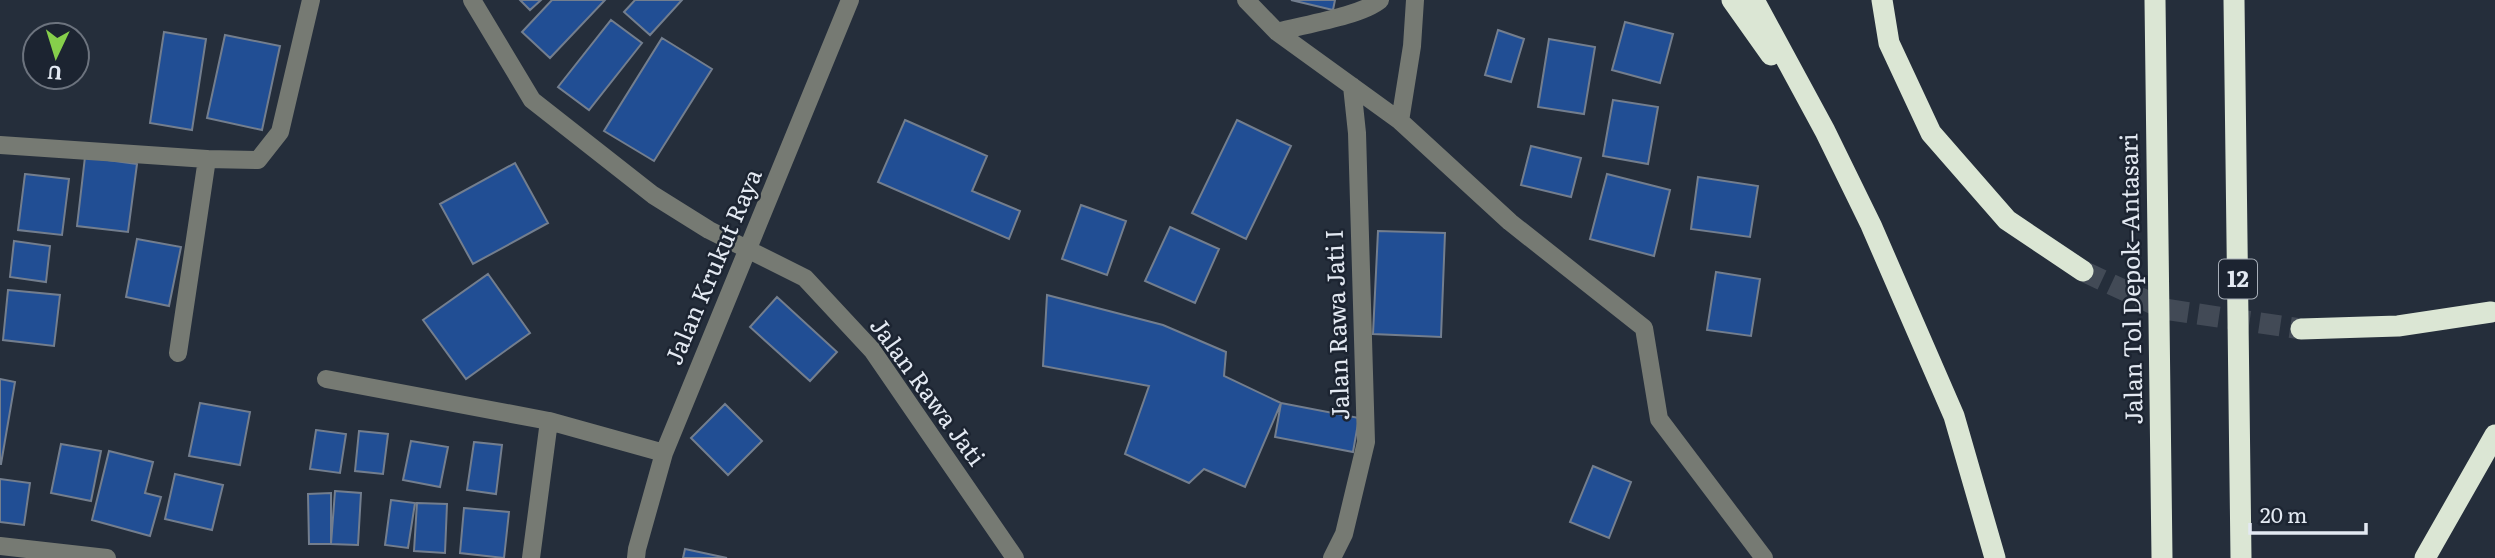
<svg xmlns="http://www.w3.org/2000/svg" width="2495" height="558" viewBox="0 0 2495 558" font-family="Literata,serif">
	<rect width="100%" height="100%" fill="#252e3b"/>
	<path fill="#214e94" stroke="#737e8e" stroke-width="2" d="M 520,0 L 541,0 L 530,10 Z
		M 552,0 L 605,0 L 550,58 L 522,32 Z
		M 635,0 L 682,0 L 650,35 L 624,12 Z
		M 1291,0 L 1335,0 L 1333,10 Z
		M 611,20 L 642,43 L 589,110 L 558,87 Z
		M 1625,22 L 1673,34 L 1660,83 L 1612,70 Z
		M 1498,30 L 1524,39 L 1511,82 L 1485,75 Z
		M 164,32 L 206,39 L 192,130 L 150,123 Z
		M 225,35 L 280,46 L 262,130 L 207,118 Z
		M 662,38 L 712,69 L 654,161 L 604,131 Z
		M 1549,39 L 1595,47 L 1584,114 L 1538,107 Z
		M 1613,100 L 1658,107 L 1648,164 L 1603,156 Z
		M 905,120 L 987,156 L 972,191 L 1020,211 L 1009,239 L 878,182 Z
		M 1237,120 L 1291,146 L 1246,239 L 1192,213 Z
		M 1531,146 L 1581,158 L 1571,197 L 1521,185 Z
		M 85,157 L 137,164 L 128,232 L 77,226 Z
		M 515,163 L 548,223 L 473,264 L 440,204 Z
		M 25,174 L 69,179 L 62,235 L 18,230 Z
		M 1607,174 L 1670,190 L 1654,256 L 1590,239 Z
		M 1698,177 L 1758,186 L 1750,237 L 1691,229 Z
		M 1081,205 L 1126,221 L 1107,275 L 1062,259 Z
		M 1170,227 L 1219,249 L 1195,303 L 1145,281 Z
		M 1378,231 L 1445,233 L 1441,337 L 1373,334 Z
		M 137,239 L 181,247 L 169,306 L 126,297 Z
		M 14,241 L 50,246 L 46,282 L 10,277 Z
		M 1716,272 L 1760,279 L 1751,336 L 1707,330 Z
		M 488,274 L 530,333 L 466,379 L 423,320 Z
		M 8,290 L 60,295 L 54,346 L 3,340 Z
		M 1047,295 L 1163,325 L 1226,352 L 1224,376 L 1281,403 L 1245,487 L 1204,469 L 1189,483 L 1125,454 L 1149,386 L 1043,366 Z
		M 777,297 L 837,352 L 810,381 L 750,327 Z
		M 0,379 L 15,382 L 1,464 L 0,464 Z
		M 200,403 L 250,412 L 240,465 L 189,456 Z
		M 1281,403 L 1359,418 L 1353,452 L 1275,437 Z
		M 725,404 L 762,441 L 728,475 L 691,438 Z
		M 316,430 L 346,434 L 340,473 L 310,469 Z
		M 359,431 L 388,434 L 383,474 L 355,471 Z
		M 411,441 L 448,447 L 440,487 L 403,480 Z
		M 474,442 L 502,445 L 496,494 L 467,490 Z
		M 61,444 L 101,451 L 91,501 L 51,493 Z
		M 109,451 L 153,462 L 145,493 L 161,497 L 150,536 L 92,520 Z
		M 1593,466 L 1631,482 L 1609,538 L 1570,522 Z
		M 175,474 L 223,485 L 212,530 L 165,519 Z
		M 0,479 L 30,483 L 24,525 L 0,522 Z
		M 335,491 L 361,493 L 358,545 L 331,544 Z
		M 331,493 L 331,544 L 309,544 L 308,494 Z
		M 391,500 L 415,503 L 408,548 L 385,545 Z
		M 417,503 L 447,504 L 445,553 L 414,551 Z
		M 464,508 L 509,512 L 504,558 L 460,553 Z
		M 685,549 L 727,558 L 683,558 Z"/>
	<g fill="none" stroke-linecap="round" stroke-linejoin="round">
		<path stroke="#424a56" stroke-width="21" stroke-dasharray="21 10" stroke-linecap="butt" d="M 2083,271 L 2164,309 L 2301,329"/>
		<path stroke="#767a73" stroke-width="18" d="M 472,0 L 532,100 L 653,195 L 709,230 L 805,278 L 872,350 L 1015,558
			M 1246,0 L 1277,32 L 1400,121 L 1510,222 L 1644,328 L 1659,419 L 1764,558
			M 1277,32 C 1302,25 1361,16 1380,0
			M 1400,121 L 1412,46 L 1415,0
			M 0,145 L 207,159 L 258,160 L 280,132 L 311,0
			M 178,353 L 207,159
			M 326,379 L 549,421 L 664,453
			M 0,546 L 107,558
			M 531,558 L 549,421
			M 636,558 L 637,549 L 664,453 L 850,0
			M 1332,558 L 1344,534 L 1366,442 L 1357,133 L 1352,86"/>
		<path stroke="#dbe6d4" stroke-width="21" d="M 1732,0 L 1771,55
			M 1754,0 L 1825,131 L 1871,225 L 1954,416 L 1995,558
			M 1882,0 L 1889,43 L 1931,133 L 2007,220 L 2083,271
			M 2155,0 L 2162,558
			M 2234,0 L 2241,558
			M 2301,329 L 2398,326 L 2491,312
			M 2425,558 L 2495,435"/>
	</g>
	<g text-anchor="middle" stroke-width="5" stroke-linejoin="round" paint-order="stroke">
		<rect fill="#1c2431" stroke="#a7aeb8" stroke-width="2" x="2219" y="259.5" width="38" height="39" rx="5"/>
		<g font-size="23" font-weight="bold" fill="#e3e9f2">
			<text x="2238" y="287">12</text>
		</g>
		<g font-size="24" fill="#e3e9f2" stroke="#1c2431">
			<text transform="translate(714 267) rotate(-67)" y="8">Jalan Krukut Raya</text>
			<text transform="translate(2132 279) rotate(-91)" y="8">Jalan Tol Depok–Antasari</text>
			<text transform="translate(1338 325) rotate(-92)" y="8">Jalan Rawa Jati I</text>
			<text transform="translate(927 392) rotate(54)" y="8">Jalan Rawa Jati</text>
		</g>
	</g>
	<g transform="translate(56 56) rotate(184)"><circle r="33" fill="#1c2431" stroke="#6c737e" stroke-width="2"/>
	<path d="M0-5L12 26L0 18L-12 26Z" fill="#86cf4b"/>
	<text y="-10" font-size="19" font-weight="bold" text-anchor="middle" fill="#e3e9f2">U</text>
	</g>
	<path d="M2250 523v10h116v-10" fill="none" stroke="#e3e9f2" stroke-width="3.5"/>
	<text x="2260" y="523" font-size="21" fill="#e3e9f2" stroke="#1c2431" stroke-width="5" paint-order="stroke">20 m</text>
</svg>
